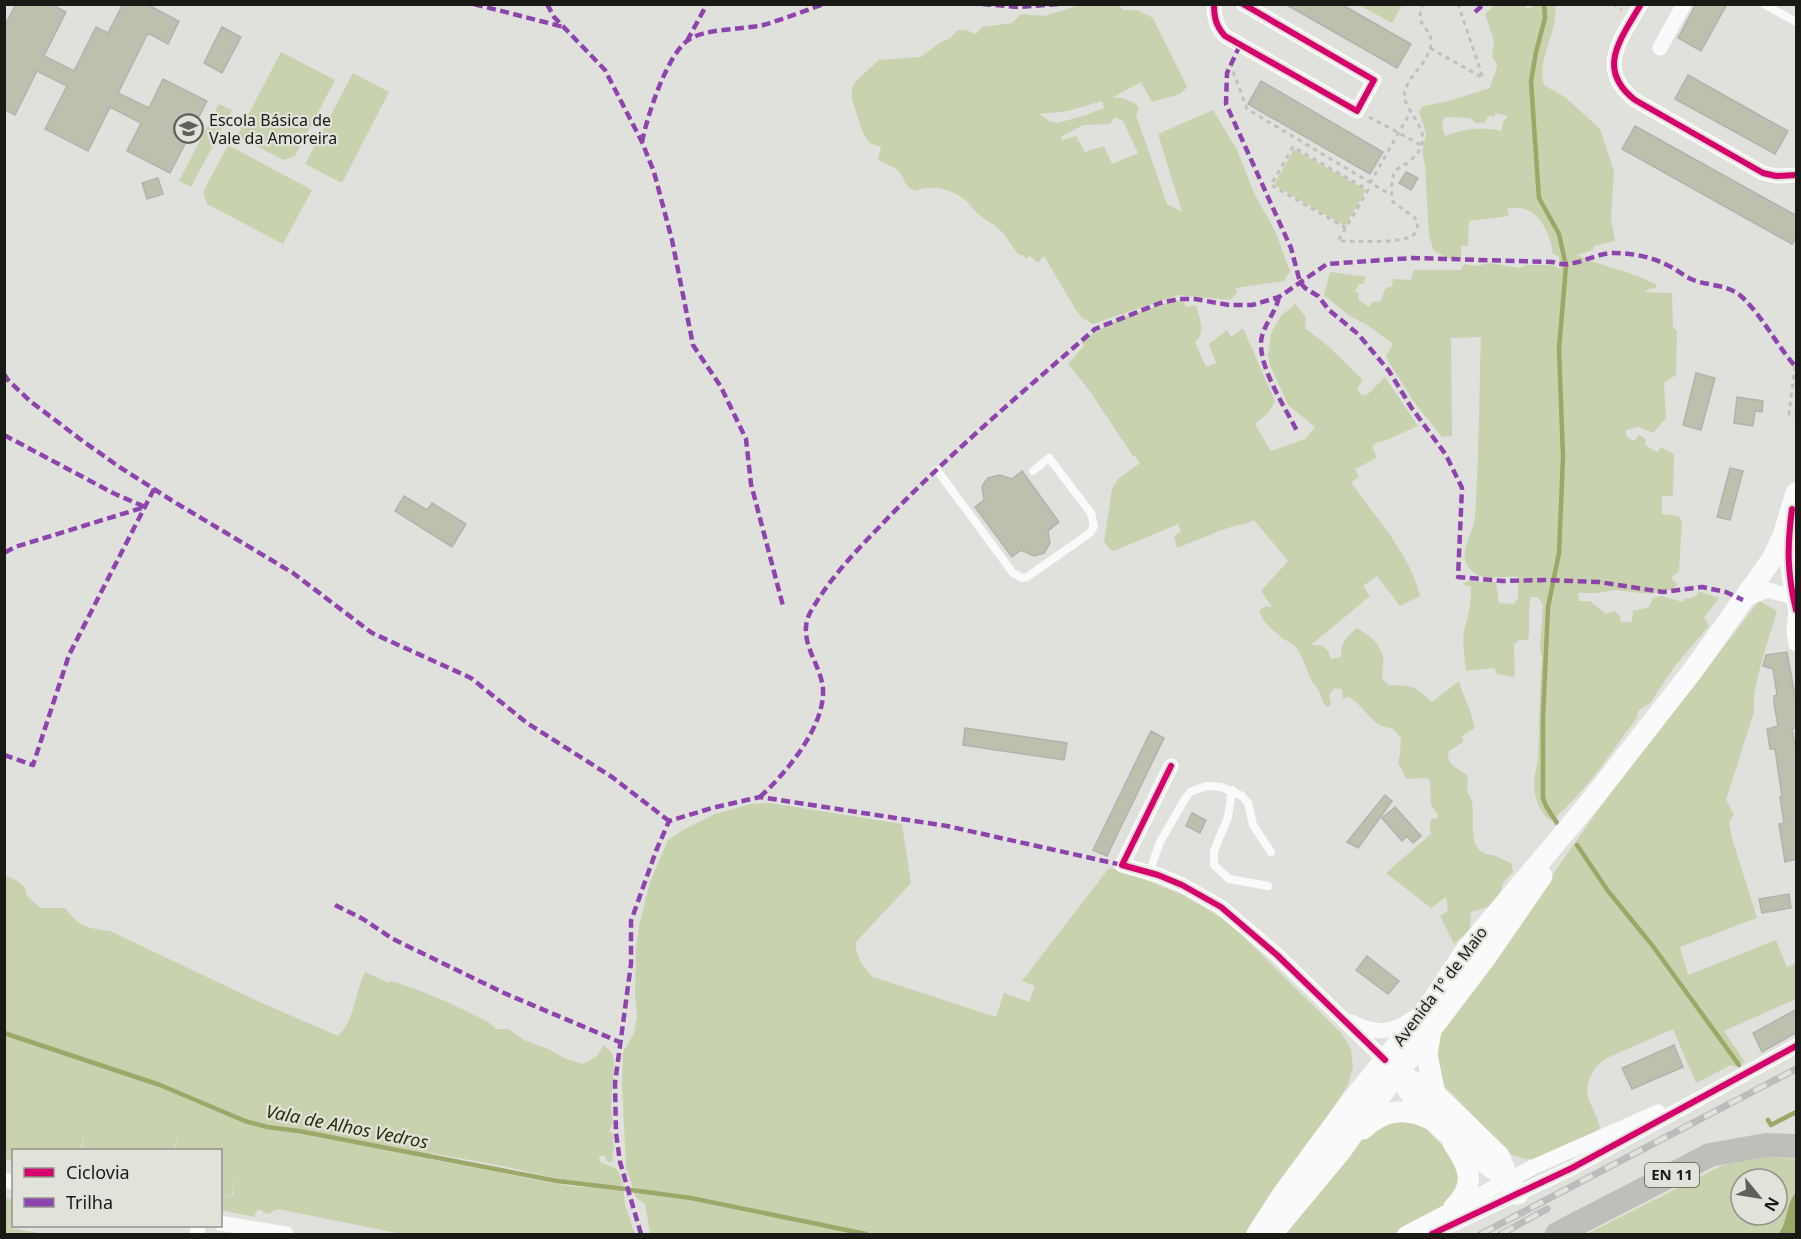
<svg xmlns="http://www.w3.org/2000/svg" width="1801" height="1239" viewBox="0 0 1801 1239" font-family="'Noto Sans',sans-serif">
	<rect width="100%" height="100%" fill="#e0e1dc"/>
	<path fill="#c9d2af" fill-rule="evenodd" d="M 1496,4 L 1523,5 L 1528,9 L 1533,7 L 1533,5 L 1555,5 C 1559,32 1536,59 1544,85 L 1565,97 L 1600,129 L 1614,171 L 1611,219 L 1615,241 L 1594,246 L 1593,250 L 1577,255 C 1602,267 1632,271 1657,285 L 1656,288 L 1649,289 L 1644,292 L 1672,293 L 1673,327 L 1677,331 L 1676,375 L 1664,383 L 1666,418 L 1653,433 L 1638,427 L 1626,430 L 1626,436 L 1634,441 L 1639,435 L 1646,439 L 1645,445 L 1657,452 L 1661,447 L 1674,454 L 1673,495 L 1662,497 L 1662,514 L 1679,516 L 1682,522 L 1679,571 L 1671,578 L 1677,584 L 1674,589 L 1650,594 L 1615,590 L 1599,593 L 1578,593 L 1579,601 L 1590,601 L 1606,614 L 1615,611 L 1620,616 L 1621,622 L 1632,622 L 1633,611 L 1649,607 L 1653,598 L 1661,596 L 1683,602 L 1685,598 L 1690,599 L 1697,595 L 1698,591 L 1719,598 L 1704,618 L 1709,626 L 1674,667 L 1650,703 L 1638,711 C 1637,722 1630,726 1624,735 C 1603,765 1579,798 1551,821 C 1543,815 1536,803 1535,793 C 1532,782 1537,768 1538,756 C 1540,723 1539,690 1542,657 L 1540,648 L 1543,605 L 1538,597 L 1531,597 C 1527,611 1531,625 1528,640 L 1519,640 L 1514,645 L 1515,677 L 1497,674 L 1494,668 L 1466,671 C 1465,658 1462,645 1464,631 C 1468,616 1472,603 1471,587 L 1463,584 L 1467,581 L 1496,582 L 1499,603 L 1514,604 L 1518,598 L 1518,577 C 1505,575 1484,582 1473,572 C 1454,555 1473,537 1475,517 C 1479,457 1479,396 1481,337 L 1451,338 L 1452,436 L 1442,437 L 1414,402 L 1388,361 L 1386,356 L 1393,344 L 1367,325 L 1348,315 L 1324,295 L 1330,272 L 1366,277 L 1363,284 L 1359,284 L 1355,292 L 1359,293 L 1358,299 L 1369,307 L 1372,302 L 1381,301 L 1385,289 L 1392,286 L 1393,279 L 1411,280 L 1414,270 L 1461,270 L 1464,264 L 1476,266 L 1489,263 L 1520,268 L 1526,265 L 1552,265 L 1561,269 L 1559,257 L 1553,254 C 1550,231 1536,201 1507,209 L 1509,216 L 1469,221 L 1468,246 L 1461,246 L 1461,259 L 1449,259 L 1434,251 L 1429,236 L 1425,165 L 1422,151 L 1426,134 L 1419,112 L 1423,106 L 1449,101 L 1490,88 C 1492,79 1497,72 1497,63 L 1492,57 L 1494,41 L 1485,14 ZM 1495,113 L 1508,116 L 1503,122 L 1501,131 C 1480,126 1464,129 1445,136 L 1442,126 L 1444,117 L 1470,118 L 1476,123 L 1484,123 L 1489,116 L 1495,117 Z
		M 1081,5 L 1119,5 L 1123,10 L 1137,10 L 1153,18 L 1187,87 L 1180,94 L 1152,102 L 1141,82 L 1112,98 L 1123,98 L 1136,104 L 1139,109 L 1136,115 L 1167,204 L 1182,212 L 1158,134 L 1213,110 L 1237,150 L 1254,193 L 1275,231 L 1290,271 L 1284,281 L 1236,288 L 1237,293 L 1230,300 L 1178,295 L 1093,324 L 1082,318 L 1076,310 L 1044,256 L 1038,263 L 1030,256 L 1026,259 L 1023,255 L 1019,255 C 1013,248 1009,241 1003,233 C 996,225 985,220 977,213 C 972,208 969,203 964,199 C 952,189 929,184 915,191 C 904,186 906,180 899,172 C 894,165 884,165 878,159 L 881,147 L 869,143 L 863,133 L 852,100 L 852,87 L 859,78 L 879,60 L 921,57 L 941,42 L 950,38 L 958,30 L 966,30 L 976,34 L 982,27 L 1012,23 L 1021,14 L 1044,16 ZM 1102,101 L 1104,108 L 1083,116 L 1057,123 L 1051,122 L 1039,114 L 1068,111 ZM 1115,117 L 1123,121 L 1138,153 L 1112,164 L 1104,146 L 1085,152 L 1076,136 L 1062,140 L 1061,137 L 1083,125 L 1110,124 Z
		M 1359,5 L 1402,5 L 1392,23 Z
		M 281,52 L 335,80 L 295,156 L 283,160 L 237,136 Z
		M 353,73 L 389,92 L 342,183 L 305,164 Z
		M 219,104 L 232,110 L 191,187 L 179,181 Z
		M 228,145 L 312,190 L 283,244 L 207,204 L 203,192 Z
		M 1294,149 L 1366,190 L 1345,226 L 1274,185 Z
		M 1179,300 L 1184,302 L 1186,307 L 1196,305 C 1199,318 1207,333 1195,342 L 1206,367 L 1216,363 L 1209,344 L 1227,330 L 1231,337 L 1243,328 L 1275,401 L 1269,412 L 1255,424 L 1271,451 L 1305,439 L 1315,427 L 1288,405 L 1270,365 L 1268,355 L 1271,334 L 1280,317 L 1295,304 L 1306,317 L 1305,328 L 1328,346 L 1363,380 L 1357,389 L 1362,396 L 1368,394 L 1385,377 L 1418,426 L 1384,441 L 1378,442 L 1372,446 L 1377,458 L 1355,469 L 1359,477 L 1351,482 C 1376,519 1410,553 1420,596 L 1400,606 L 1377,576 L 1363,586 L 1370,596 L 1311,645 L 1322,645 L 1328,651 L 1331,659 L 1341,657 C 1340,642 1346,638 1357,628 C 1368,635 1381,643 1383,658 C 1384,664 1382,671 1382,678 L 1388,685 C 1410,685 1416,686 1432,702 L 1459,681 C 1462,694 1475,718 1474,729 L 1462,736 L 1463,742 L 1449,751 L 1448,759 L 1452,765 L 1468,776 L 1467,792 C 1481,807 1463,843 1484,853 C 1485,854 1492,855 1493,855 C 1499,857 1505,861 1511,863 L 1513,872 L 1503,883 L 1501,891 L 1491,906 L 1471,912 L 1470,930 L 1454,944 L 1440,916 L 1448,911 L 1446,897 L 1431,908 L 1386,873 L 1432,833 L 1430,832 L 1430,822 L 1433,818 L 1437,819 L 1438,816 L 1431,804 L 1430,781 L 1427,778 L 1406,779 L 1402,769 L 1398,764 L 1400,754 L 1401,738 L 1392,728 C 1372,728 1365,706 1349,697 L 1343,699 L 1342,689 L 1334,688 L 1329,696 L 1331,703 L 1330,706 L 1327,707 C 1321,702 1322,697 1319,691 C 1318,688 1315,686 1313,683 C 1306,671 1304,656 1294,645 C 1291,642 1286,641 1282,638 C 1272,629 1263,623 1259,610 L 1266,606 L 1272,607 L 1261,591 L 1288,561 L 1254,520 C 1246,525 1240,524 1231,527 C 1213,533 1196,541 1177,548 L 1174,536 L 1181,531 L 1178,524 L 1114,551 L 1109,549 L 1104,541 L 1112,489 L 1118,479 L 1140,463 L 1135,456 L 1133,456 L 1089,390 L 1068,364 L 1084,346 L 1082,343 C 1099,324 1154,305 1179,300 Z
		M 1759,601 L 1777,611 C 1770,636 1751,688 1754,712 L 1726,800 L 1734,814 L 1729,822 L 1732,838 L 1757,918 L 1680,947 L 1688,975 L 1776,940 L 1787,967 L 1796,963 L 1796,999 L 1724,1031 L 1745,1062 L 1734,1067 L 1731,1065 L 1696,1083 L 1673,1029 L 1605,1059 L 1595,1068 L 1588,1082 L 1587,1091 L 1589,1100 L 1600,1126 L 1599,1131 L 1534,1159 L 1525,1159 L 1511,1154 L 1440,1082 L 1433,1067 L 1440,1034 L 1598,810 Z
		M 770,803 L 902,824 L 911,883 L 856,942 C 855,957 863,966 873,977 L 996,1017 L 1004,993 L 1029,1002 L 1035,986 L 1022,981 L 1109,868 L 1142,876 L 1143,879 L 1183,895 L 1223,919 L 1242,935 L 1342,1034 L 1351,1049 L 1353,1067 L 1348,1085 L 1296,1165 L 1246,1234 L 650,1234 L 645,1204 L 636,1198 L 626,1168 L 622,1083 L 623,1052 L 634,1033 L 637,1017 L 635,994 L 636,948 L 639,926 L 650,882 L 668,840 L 683,830 L 715,814 L 751,804 Z
		M 4,875 C 16,880 26,883 27,896 L 41,908 L 65,908 C 79,927 87,928 110,931 L 262,1003 L 338,1036 C 356,1018 354,994 365,972 L 389,983 L 391,981 C 419,989 446,1001 472,1014 C 481,1019 489,1021 496,1029 L 508,1029 L 524,1040 L 548,1049 L 566,1059 L 583,1064 L 597,1056 L 604,1045 L 612,1053 L 614,1063 L 611,1107 L 613,1123 L 609,1131 L 613,1134 L 614,1147 L 612,1162 L 608,1162 L 604,1155 L 599,1157 L 600,1162 L 617,1169 L 622,1180 L 625,1205 L 635,1234 L 402,1234 L 278,1209 L 267,1214 L 258,1209 L 254,1217 L 221,1210 L 221,1200 L 233,1195 L 236,1172 L 232,1195 L 221,1199 L 220,1150 L 175,1150 L 178,1134 L 174,1150 L 82,1150 L 84,1136 L 80,1150 L 14,1150 L 13,1161 L 5,1159 ZM 431,1153 L 502,1166 L 598,1188 L 569,1186 L 429,1159 Z
		M 1391,1118 L 1423,1126 L 1456,1159 L 1462,1181 L 1447,1204 L 1393,1234 L 1280,1234 L 1369,1130 Z
		M 1772,1157 L 1796,1159 L 1796,1234 L 1587,1234 L 1721,1166 L 1749,1159 ZM 1741,1179 L 1777,1179 L 1777,1215 L 1741,1215 Z
		M 5,1198 L 13,1200 L 11,1228 L 44,1234 L 5,1234 Z"/>
	<path fill="#9ca867" d="M 1796,1193 L 1796,1234 L 1778,1234 C 1789,1222 1785,1203 1796,1193 Z"/>
	<g fill="none" stroke-linecap="round" stroke-linejoin="round">
		<path stroke="#9ca867" stroke-width="4.5" d="M 1544,4 L 1545,18 L 1536,52 L 1531,81 L 1538,185 L 1539,198 L 1559,234 L 1566,266 L 1559,349 L 1563,457 L 1559,553 L 1548,607 L 1543,717 L 1543,798 L 1546,806 L 1557,823
			M 1577,845 L 1608,891 L 1652,945 L 1739,1065
			M 4,1033 L 160,1085 L 245,1121 L 267,1127 L 299,1131 L 557,1181 L 625,1189
			M 1768,1120 L 1771,1125 L 1796,1112
			M 631,1190 L 691,1198 L 866,1234"/>
	</g>
	<path fill="#bcc0ad" stroke="#b2b3af" stroke-width="1.5" d="M 16,4 L 51,4 L 66,12 L 44,56 L 74,71 L 96,27 L 108,33 L 123,4 L 146,4 L 179,21 L 168,44 L 148,33 L 118,93 L 149,108 L 163,79 L 207,101 L 170,173 L 127,151 L 141,123 L 110,107 L 88,151 L 45,129 L 67,86 L 37,71 L 15,115 L 4,109 L 4,27 Z
		M 1285,4 L 1341,4 L 1411,44 L 1397,68 Z
		M 1696,4 L 1727,4 L 1701,51 L 1678,38 Z
		M 222,27 L 241,37 L 222,73 L 204,63 Z
		M 1688,75 L 1788,131 L 1775,154 L 1675,99 Z
		M 1261,81 L 1383,152 L 1370,174 L 1248,104 Z
		M 1635,126 L 1797,216 L 1797,237 L 1792,244 L 1622,149 Z
		M 1406,172 L 1418,178 L 1411,190 L 1399,183 Z
		M 158,178 L 163,194 L 147,199 L 142,183 Z
		M 1696,373 L 1715,378 L 1701,430 L 1683,425 Z
		M 1737,397 L 1763,401 L 1762,412 L 1755,411 L 1753,426 L 1734,423 Z
		M 1730,468 L 1743,471 L 1730,520 L 1717,517 Z
		M 1022,471 L 1059,522 L 1048,531 L 1050,543 L 1044,553 L 1034,556 L 1021,550 L 1012,557 L 975,507 L 984,500 L 982,486 L 988,478 L 1000,475 L 1012,479 Z
		M 404,496 L 427,510 L 432,503 L 466,524 L 452,547 L 395,511 Z
		M 1787,652 L 1797,707 L 1797,728 L 1792,729 L 1797,756 L 1797,859 L 1785,862 L 1779,824 L 1784,823 L 1780,797 L 1782,797 L 1775,749 L 1770,749 L 1767,729 L 1778,726 L 1774,703 L 1774,696 L 1777,695 L 1773,669 L 1763,666 L 1766,655 Z
		M 965,728 L 1067,743 L 1064,760 L 963,745 Z
		M 1151,731 L 1164,738 L 1117,835 L 1107,856 L 1093,850 Z
		M 1385,795 L 1392,801 L 1358,848 L 1347,842 Z
		M 1395,807 L 1421,836 L 1413,843 L 1407,836 L 1402,841 L 1382,818 Z
		M 1192,813 L 1206,820 L 1200,833 L 1186,826 Z
		M 1789,894 L 1791,908 L 1762,913 L 1759,899 Z
		M 1367,956 L 1399,981 L 1388,994 L 1356,970 Z
		M 1797,1009 L 1797,1032 L 1762,1052 L 1753,1033 Z
		M 1674,1045 L 1683,1067 L 1632,1089 L 1622,1068 Z"/>
	<g fill="none" stroke-linecap="round" stroke-linejoin="round">
		<path stroke="#c0c1be" stroke-width="3" stroke-dasharray="4.5 4.5" stroke-linecap="butt" d="M 1613,4 L 1622,10
			M 1430,48 L 1483,78 L 1458,4
			M 1230,63 L 1247,109 L 1391,195
			M 1369,117 L 1421,145
			M 1370,183 L 1411,111
			M 1346,228 L 1271,185 L 1293,147 L 1368,190 L 1338,241 C 1355,241 1398,244 1412,236 C 1417,233 1417,228 1418,223 L 1415,218 L 1393,202 L 1391,189 L 1394,172 C 1400,166 1408,164 1413,158 C 1441,131 1399,112 1405,91 C 1410,73 1429,63 1431,43 C 1433,27 1413,28 1423,4
			M 1795,366 L 1789,414 L 1796,415"/>
		<path stroke="#fafafa" stroke-width="8" d="M 1764,4 L 1796,22
			M 937,470 L 1013,573 L 1022,578 L 1027,577 L 1090,533 L 1094,526 L 1091,513 L 1049,458 L 1033,471
			M 1232,790 L 1228,817 L 1214,851 L 1214,865 L 1229,879 L 1268,886
			M 1149,873 L 1160,842 L 1185,799 L 1190,792 L 1206,786 L 1221,787 L 1242,796 L 1248,803 L 1253,825 L 1271,852"/>
		<path stroke="#fafafa" stroke-width="15" d="M 1214,4 C 1214,18 1216,26 1225,36 L 1357,111 L 1374,80 L 1243,4
			M 1641,4 C 1621,39 1595,69 1635,100 L 1763,173 L 1776,176 L 1796,175
			M 1660,48 L 1684,4
			M 1789,533 C 1785,560 1790,585 1796,610
			M 1743,600 L 1768,590 L 1793,597
			M 1796,611 L 1794,631 L 1796,644
			M 1171,766 L 1122,865 L 1158,875 L 1182,885 L 1221,907 L 1277,955 L 1385,1060
			M 1351,1022 C 1376,1034 1390,1034 1412,1019
			M 4,1180 L 14,1182
			M 220,1223 L 286,1234
			M 197,1234 L 198,1226
			M 1405,1234 L 1533,1167 L 1658,1112
			M 1432,1234 L 1572,1168 L 1796,1046"/>
		<path stroke="#fafafa" stroke-width="21" d="M 1431,1030 L 1427,1055 L 1435,1094
			M 1398,1073 L 1435,1094 L 1488,1145 L 1499,1156 L 1509,1180 L 1518,1194
			M 1398,1073 C 1422,1118 1464,1149 1506,1178
			M 1363,1129 C 1383,1110 1405,1107 1430,1119
			M 1453,1143 C 1469,1166 1477,1185 1454,1207
			M 1257,1234 L 1282,1195 L 1353,1099 L 1431,1003 L 1466,950 L 1590,802 L 1694,669 L 1772,559 L 1783,536 L 1796,493
			M 1272,1234 L 1341,1151 L 1364,1118 L 1484,960 L 1542,876"/>
		<path stroke="#bebfb9" stroke-width="24" d="M 1557,1234 L 1710,1155 L 1766,1145 L 1796,1146"/>
		<defs>
			<path id="rail" d="M 1481,1234 L 1796,1069
				M 1501,1234 L 1547,1209"/>
		</defs>
		<use href="#rail" stroke="#bcbcbc" stroke-width="7"/>
		<use href="#rail" stroke="#e1e3da" stroke-width="4.5" stroke-dasharray="14" stroke-linecap="butt"/>
		<path stroke="#8e44ad" stroke-width="4.5" stroke-dasharray="9 4.5" stroke-linecap="butt" d="M 474,4 L 564,27
			M 547,4 L 554,17 L 605,70 L 642,142 L 654,172 L 672,240 L 693,345 L 721,387 L 746,439 L 751,484 L 783,606
			M 982,4 L 1019,7 L 1060,4
			M 1475,12 L 1484,4
			M 687,41 L 707,4
			M 1240,45 L 1227,73 L 1226,104 L 1291,248 L 1300,282 L 1305,288 L 1318,296 L 1329,310 L 1358,334 L 1389,371 L 1411,407 L 1446,455 L 1462,488 L 1458,577 L 1503,581 L 1546,580 L 1599,582 L 1663,592 L 1702,587 L 1726,592 L 1743,600
			M 642,142 C 647,117 666,57 687,41 C 703,28 742,30 763,25 C 784,19 804,11 824,4
			M 1279,297 C 1276,311 1266,322 1262,336 C 1255,362 1285,407 1297,431
			M 4,374 L 8,380 L 30,401 L 80,439 L 118,466 L 171,500 L 293,573 L 372,633 L 471,678 L 527,723 L 612,777 L 669,821
			M 4,435 L 113,493 L 145,507 L 15,547 L 4,553
			M 4,755 L 33,765 L 69,655 L 154,489
			M 760,797 C 786,773 825,727 823,689 C 821,663 795,639 811,611 C 831,576 859,548 886,520 C 951,452 1024,391 1095,329 L 1160,303 L 1179,299 L 1195,299 L 1229,305 L 1252,305 L 1279,297 L 1327,264 L 1412,258 L 1553,262 C 1573,270 1593,253 1614,253 C 1632,253 1652,257 1667,265 C 1676,269 1683,275 1691,279 C 1707,286 1728,284 1742,297 C 1763,317 1776,344 1795,366
			M 335,905 L 363,919 L 393,939 L 504,993 L 622,1043
			M 641,1234 L 620,1162 L 616,1133 L 615,1083 L 631,964 L 631,921 L 656,851 L 669,821 L 712,808 L 760,797 L 947,826 L 1122,865"/>
		<defs>
			<path id="cycleway" d="M 1214,4 C 1214,18 1216,26 1225,36 L 1357,111 L 1374,80 L 1243,4
				M 1641,4 C 1621,39 1595,69 1635,100 L 1763,173 L 1776,176 L 1796,175
				M 1792,509 C 1787,547 1787,573 1796,610
				M 1171,766 L 1122,865 L 1158,875 L 1182,885 L 1221,907 L 1277,955 L 1385,1060
				M 1432,1234 L 1572,1168 L 1796,1046"/>
		</defs>
		<use href="#cycleway" stroke="#e1e3da" stroke-width="10"/>
		<use href="#cycleway" stroke="#d6006c" stroke-width="6"/>
	</g>
	<defs>
		<symbol id="school-ring" viewBox="-11 -11 22 22"><circle r="9.5" fill="#e1e3da" stroke="#5f605b" stroke-width="1.5"/><path d="M0-5L7-2L0 1L-7-2ZM-4 1L0 2.5L4 1V4Q0 6-4 4Z" fill="#5f605b"/></symbol>
	</defs>
	<g fill-rule="evenodd">
		<use href="#school-ring" x="172" y="112" width="33" height="33"/>
	</g>
	<g text-anchor="middle" stroke-width="4.5" stroke-linejoin="round" paint-order="stroke">
		<rect fill="#e1e3da" stroke="#555651" stroke-width="1.5" x="1645" y="1163" width="54" height="24" rx="4.5"/>
		<g font-size="15" font-weight="bold" fill="#191a16">
			<text x="1672" y="1180">EN 11</text>
		</g>
		<g font-size="16" fill="#191a16" stroke="#e1e3da" text-anchor="start">
			<text x="209" y="126">Escola Básica de<tspan x="209" dy="18">Vale da Amoreira</tspan></text>
		</g>
		<g font-size="16" fill="#191a16" stroke="#e1e3da">
			<text transform="translate(1440 986) rotate(-53)" y="6">Avenida 1º de Maio</text>
		</g>
		<g font-size="18" font-style="italic" fill="#293008" stroke="#e1e3da">
			<text transform="translate(347 1127) rotate(11)" y="6">Vala de Alhos Vedros</text>
		</g>
	</g>
	<rect width="1801" height="1239" fill="none" stroke="#191a16" stroke-width="12"/>
	<rect x="12" y="1149" width="210" height="78" fill="#e1e3da" stroke="#91938c" stroke-width="1.5"/>
	<rect x="24" y="1168" width="30" height="9" fill="#d6006c" stroke="#91938c" stroke-width="1.5"/>
	<text x="66" y="1179" font-size="18" fill="#191a16">Ciclovia</text>
	<rect x="24" y="1198" width="30" height="9" fill="#8e44ad" stroke="#91938c" stroke-width="1.5"/>
	<text x="66" y="1209" font-size="18" fill="#191a16">Trilha</text>
	<g transform="translate(1759 1197) rotate(120)"><circle r="28" fill="#e1e3da" stroke="#91938c" stroke-width="1.5"/>
	<path d="M0-4.5L10 22L0 15L-10 22Z" fill="#5f605b"/>
	<text y="-9" font-size="16" font-weight="bold" text-anchor="middle" fill="#191a16">N</text>
	</g>
</svg>
